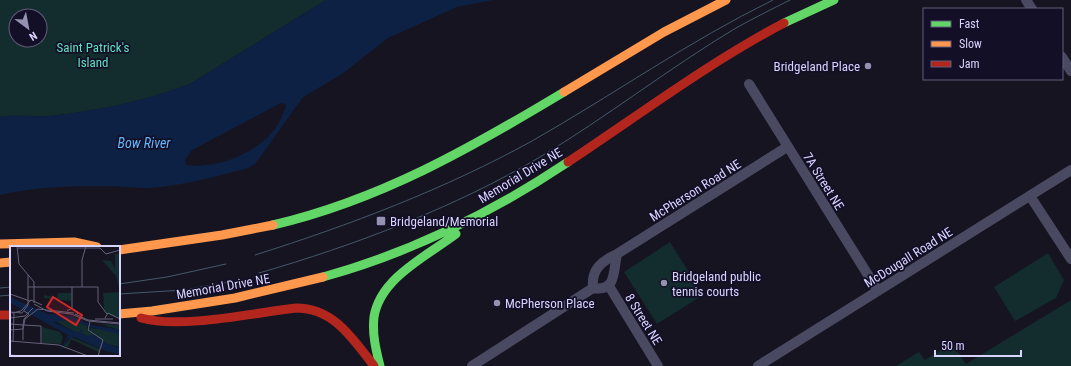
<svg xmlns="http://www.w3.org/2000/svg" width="1071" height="366" viewBox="0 0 1071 366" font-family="'Roboto Condensed',sans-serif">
	<rect width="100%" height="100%" fill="#161421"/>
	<path fill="#132c2d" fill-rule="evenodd" d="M 0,0 L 326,0 L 190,84 C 146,101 97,111 49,116 C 33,117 16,114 0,117 ZM 16,16 L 40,16 L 40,40 L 16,40 Z
		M 670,242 L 703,295 L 657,324 L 624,272 Z
		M 1048,253 L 1064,280 L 1056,298 L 1015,321 L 994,287 Z
		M 1071,300 L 1071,366 L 896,366 L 919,352 L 925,360 L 952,343 L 966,364 Z"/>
	<path fill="#0d2144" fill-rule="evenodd" d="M 326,0 L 493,0 L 457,7 L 388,38 L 342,74 L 303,97 L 255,164 L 245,169 C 213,177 182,186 149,188 C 134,188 119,186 103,186 C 69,186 33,187 0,195 L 0,117 C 16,114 33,117 49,116 C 96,111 146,101 190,84 ZM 281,103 L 285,104 L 286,107 C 282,114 280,123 275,129 C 255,154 218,169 186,165 L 185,160 L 192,150 Z"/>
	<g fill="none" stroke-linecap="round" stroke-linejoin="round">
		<path stroke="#4a4962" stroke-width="10" d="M 1026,0 L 1032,9
			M 1062,57 L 1071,71
			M 749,84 L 878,291
			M 1030,196 L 1071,259
			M 609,286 L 658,366
			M 593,288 C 591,269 602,261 617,254 L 787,147
			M 472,366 L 593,288 C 617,292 613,271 617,254
			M 758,366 L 1071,170"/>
		<path stroke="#63d668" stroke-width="9" d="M 784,23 L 834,0
			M 273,225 C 380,200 471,148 564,92
			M 323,277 C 410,253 493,212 568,162
			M 380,366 C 376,350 372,334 374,317 C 380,278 427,256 456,234"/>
		<path stroke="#ff974d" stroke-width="9" d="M 564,92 L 664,32 L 726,0
			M 0,244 L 74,242 L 97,247
			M 119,250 L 222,235 L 273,225
			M 0,263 L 11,262
			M 119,314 L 152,311 L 235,298 L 323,277"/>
		<path stroke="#b3261e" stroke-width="9" d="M 568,162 C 639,115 708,63 784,23
			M 0,315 L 11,315
			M 141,318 C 181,329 253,313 296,308 C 334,308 353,339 374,366"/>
		<path stroke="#43596b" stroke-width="1" d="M 255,255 C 350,225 445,189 532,141 C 613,95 689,41 773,0
			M 259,273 C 353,246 456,207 540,157 C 607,117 669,68 736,28 C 754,18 772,9 790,0
			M 119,284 L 167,277 L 226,264
			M 0,288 L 11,287
			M 119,294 L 184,290 L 229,282
			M 0,296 L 11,295"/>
	</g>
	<g fill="#9591b1" stroke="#130f26" stroke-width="1.5">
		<circle cx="868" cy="66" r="4"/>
		<rect x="376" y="216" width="10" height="10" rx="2"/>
		<circle cx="664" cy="283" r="4"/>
		<circle cx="497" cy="303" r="4"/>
	</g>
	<g text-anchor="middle" stroke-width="3.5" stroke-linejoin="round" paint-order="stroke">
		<g font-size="13" fill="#5fe0c0" stroke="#130f26">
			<text x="93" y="52">Saint Patrick's<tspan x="93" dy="15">Island</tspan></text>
		</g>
		<g font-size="13" fill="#d9d4ff" stroke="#130f26" text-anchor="start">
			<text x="860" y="71" text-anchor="end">Bridgeland Place</text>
			<text x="390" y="226">Bridgeland/Memorial</text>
			<text x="672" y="281">Bridgeland public<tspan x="672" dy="15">tennis courts</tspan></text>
			<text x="505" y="308">McPherson Place</text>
		</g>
		<g font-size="13" fill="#d9d4ff" stroke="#130f26">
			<text transform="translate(520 175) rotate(-31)" y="5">Memorial Drive NE</text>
			<text transform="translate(824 181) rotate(58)" y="5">7A Street NE</text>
			<text transform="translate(695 190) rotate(-32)" y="5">McPherson Road NE</text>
			<text transform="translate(908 257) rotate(-32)" y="5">McDougall Road NE</text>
			<text transform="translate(223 286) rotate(-10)" y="5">Memorial Drive NE</text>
			<text transform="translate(644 319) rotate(58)" y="5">8 Street NE</text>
		</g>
		<g font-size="14" font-style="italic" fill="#62b6ff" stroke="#130f26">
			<text x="144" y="148">Bow River</text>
		</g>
	</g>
	<g transform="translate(10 246)">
		<rect width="110" height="110" fill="#161421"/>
		<path d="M 110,7 L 110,73 L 96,67 L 94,62 L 93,47 L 110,46 L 106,30 L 92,14 L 101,15 L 105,23 L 105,8 ZM 48,47 L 62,47 L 61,55 L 34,52 L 34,49 L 47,52 ZM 35,69 L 66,75 L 77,80 L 77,84 L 84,89 L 79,91 L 70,87 L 72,85 L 68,87 L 61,84 ZM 91,78 L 110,79 L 110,84 L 100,81 L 98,84 L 110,88 L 110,101 L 97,98 L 79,85 L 78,82 L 98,84 L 99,81 ZM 32,81 L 50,86 L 53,91 L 51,98 L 32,97 ZM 61,91 L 90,103 L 90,107 L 61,93 L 58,101 L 54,100 Z" fill="#132c2d"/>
		<path d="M 0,51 L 38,68 L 62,70 L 81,79 L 107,83 L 110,88 L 79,81 L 63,74 L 43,76 L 68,87 L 72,83 L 71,88 L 78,90 L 84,89 L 97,98 L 110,102 L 110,108 L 96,105 L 64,91 L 58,93 L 48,110 L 58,89 L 0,57 Z" fill="#0d2144"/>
		<path fill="none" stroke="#64617a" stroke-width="1" d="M 7,0 L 9,18 L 24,36 L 24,57M 8,2 L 52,2M 52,2 L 90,2 L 96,8 L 110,4M 18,41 L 88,41 L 88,56 L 97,68M 62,41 L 62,62M 72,41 L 72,14 L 76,0M 0,48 L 20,55M 24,58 L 37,65 L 61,68 L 78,75 L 110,78M 14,65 L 19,68 L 14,73 L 13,79 L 31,80 L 31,98M 57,65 L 62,62 L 68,68M 0,66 L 12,67 L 18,59 L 18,29M 2,67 L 11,65 L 21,54 L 32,59M 65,68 L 78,74 L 110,77M 0,72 L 15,70 L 23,62M 95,72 L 98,67 L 110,73M 85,73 L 103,73M 80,76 L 78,84 L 93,94 L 88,110M 0,78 L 13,79 L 13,94M 0,84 L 13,83 L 15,73 L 28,63 L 64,67M 0,95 L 49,99 L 78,110M 3,96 L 4,67M 0,109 L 12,110"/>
		<path fill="#d62828" fill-opacity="0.15" stroke="#d62828" stroke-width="2" d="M 43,51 L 72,69 L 66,79 L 37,61 Z"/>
		<rect width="110" height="110" fill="none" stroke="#d9d4ff" stroke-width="2"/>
	</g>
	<rect x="923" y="8" width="140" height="72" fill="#130f26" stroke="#625e7d"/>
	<rect x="931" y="21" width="20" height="6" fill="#63d668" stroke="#625e7d"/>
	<text x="959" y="28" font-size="12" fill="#d9d4ff">Fast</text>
	<rect x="931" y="41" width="20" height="6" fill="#ff974d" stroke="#625e7d"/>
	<text x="959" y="48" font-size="12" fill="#d9d4ff">Slow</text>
	<rect x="931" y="61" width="20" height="6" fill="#b3261e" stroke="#625e7d"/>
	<text x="959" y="68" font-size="12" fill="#d9d4ff">Jam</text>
	<g transform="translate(28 28) rotate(148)"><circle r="19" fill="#130f26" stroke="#625e7d"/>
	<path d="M0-3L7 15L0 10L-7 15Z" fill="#9591b1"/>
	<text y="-6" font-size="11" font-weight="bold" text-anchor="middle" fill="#d9d4ff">N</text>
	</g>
	<path d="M935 350v6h86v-6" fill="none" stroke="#d9d4ff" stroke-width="2"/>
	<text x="941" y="350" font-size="12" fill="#d9d4ff" stroke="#130f26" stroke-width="3" paint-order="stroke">50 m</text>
</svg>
